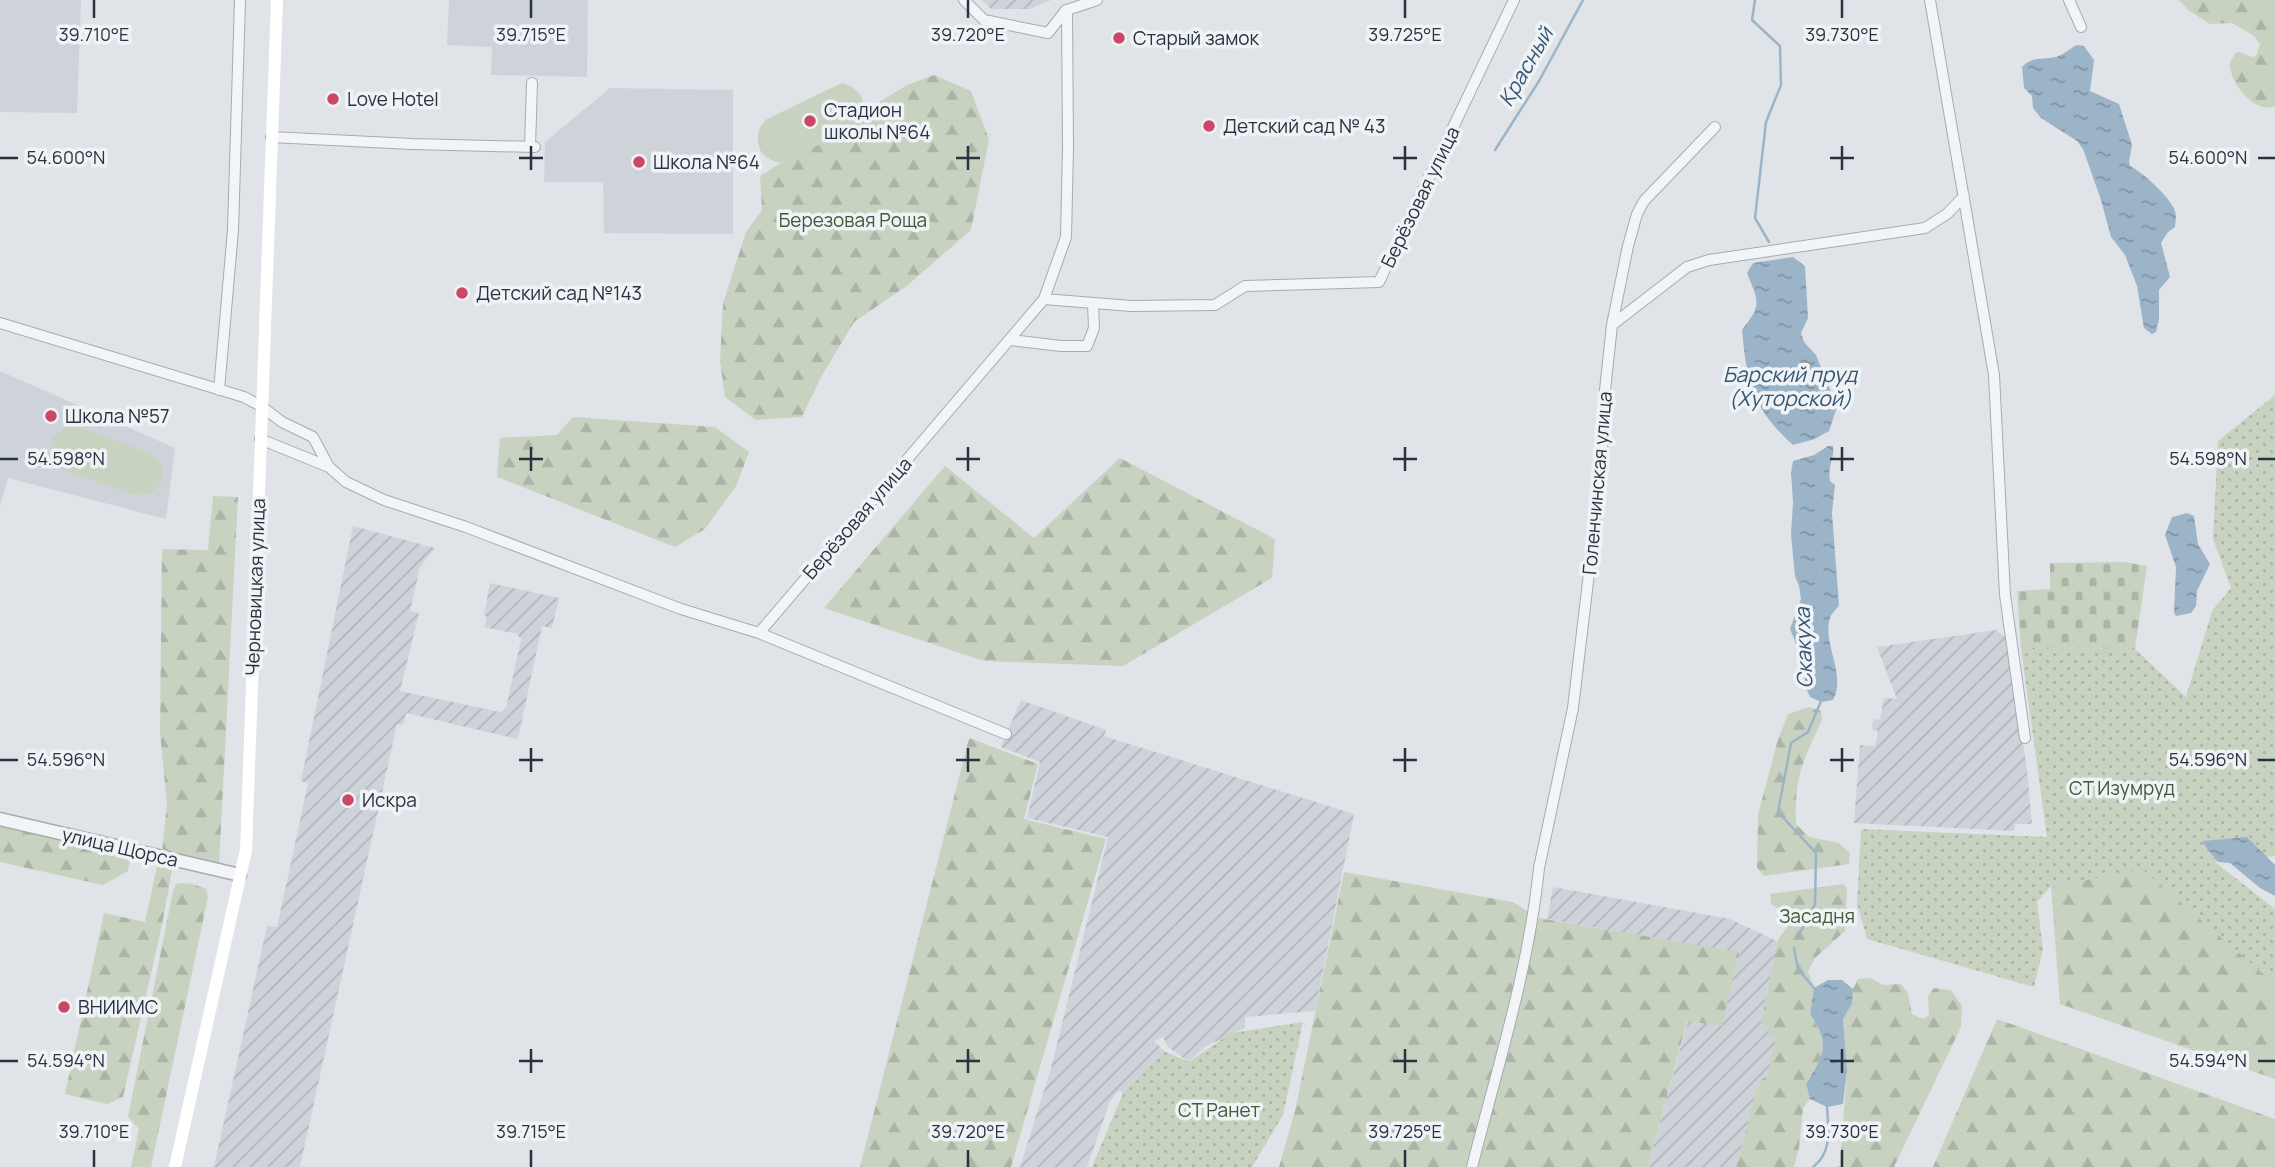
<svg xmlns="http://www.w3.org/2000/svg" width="2275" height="1167" viewBox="0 0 2275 1167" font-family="Manrope,sans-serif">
	<defs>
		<pattern id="industrial-furrows" width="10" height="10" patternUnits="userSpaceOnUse" patternTransform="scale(1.75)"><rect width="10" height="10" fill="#ced3da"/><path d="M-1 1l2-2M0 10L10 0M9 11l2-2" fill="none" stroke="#b1b6bc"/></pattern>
		<pattern id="forest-firs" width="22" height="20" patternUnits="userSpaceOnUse" patternTransform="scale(1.75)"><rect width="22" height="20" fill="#c7d2c1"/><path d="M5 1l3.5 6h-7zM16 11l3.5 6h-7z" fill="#abb5a7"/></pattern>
		<pattern id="cemetery-stones" width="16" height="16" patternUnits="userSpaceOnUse" patternTransform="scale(1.75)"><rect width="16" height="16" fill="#c7d2c1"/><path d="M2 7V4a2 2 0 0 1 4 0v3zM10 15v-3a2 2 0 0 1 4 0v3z" fill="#abb5a7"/></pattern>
		<pattern id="garden-dots" width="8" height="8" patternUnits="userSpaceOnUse" patternTransform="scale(1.75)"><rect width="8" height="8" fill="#c7d2c1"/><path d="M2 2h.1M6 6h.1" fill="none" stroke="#abb5a7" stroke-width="1.8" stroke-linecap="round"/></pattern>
		<pattern id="water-ripples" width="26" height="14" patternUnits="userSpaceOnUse" patternTransform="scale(1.75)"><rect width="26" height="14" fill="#9cb4c8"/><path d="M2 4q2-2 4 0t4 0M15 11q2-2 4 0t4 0" fill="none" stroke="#7f93a4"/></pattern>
	</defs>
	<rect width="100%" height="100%" fill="#e0e4e9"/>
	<path fill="#ced3da" d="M 0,0 L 81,0 L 77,113 L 0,112 Z
		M 449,0 L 588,0 L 587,77 L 491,75 L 492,47 L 447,45 Z
		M 610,88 L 733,90 L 733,234 L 604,233 L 603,182 L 544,182 L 545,142 Z
		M 0,371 L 175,448 L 166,519 L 8,478 L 0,507 Z"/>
	<path fill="url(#industrial-furrows)" d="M 982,0 L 1050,0 L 1030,9 L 991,9 Z
		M 353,526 L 435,548 L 420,567 L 410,611 L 419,613 L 400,691 L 500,712 L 506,708 L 521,639 L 517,634 L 484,627 L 487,617 L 484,615 L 490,583 L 559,598 L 552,628 L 542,626 L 518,739 L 406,713 L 403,725 L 397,724 L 300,1167 L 214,1167 L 267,926 L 277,927 L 308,783 L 301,781 Z
		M 1996,630 L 2006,638 L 2027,769 L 2032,824 L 2015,824 L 2014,831 L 1854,823 L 1860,745 L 1875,746 L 1878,731 L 1872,729 L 1873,719 L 1880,720 L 1884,698 L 1897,699 L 1877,647 Z
		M 1021,700 L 1106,730 L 1104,736 L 1354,814 L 1315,1011 L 1245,1017 L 1245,1028 L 1206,1046 L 1189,1062 L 1168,1047 L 1163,1037 L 1154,1041 L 1164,1051 L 1123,1093 L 1119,1090 L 1110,1101 L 1087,1167 L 1020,1167 L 1051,1068 L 1108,837 L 1027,818 L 1040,762 L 1001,747 Z
		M 1553,887 L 1730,919 L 1777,941 L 1761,1024 L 1769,1026 L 1776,1036 L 1773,1056 L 1768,1075 L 1759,1081 L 1736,1167 L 1648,1167 L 1688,1020 L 1739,953 L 1547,919 Z"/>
	<path fill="url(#forest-firs)" d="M 2179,0 L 2275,0 L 2275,107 C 2255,113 2229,84 2230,63 C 2231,60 2234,56 2235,53 L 2240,52 L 2252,57 L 2256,56 L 2260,44 L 2254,36 L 2232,23 L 2210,24 L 2188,10 Z
		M 934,75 L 971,91 L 989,139 L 971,230 L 908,285 L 854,322 L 821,377 L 802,417 L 756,420 L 725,397 L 720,360 L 723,303 L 746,232 L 762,210 L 760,176 L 907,85 Z
		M 573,417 L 715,427 L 749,452 L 736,486 L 705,529 L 675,547 L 497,477 L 500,438 L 557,435 Z
		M 1120,458 L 1275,539 L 1272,578 L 1123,666 L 984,661 L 824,608 L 945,466 L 1034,538 Z
		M 213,496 L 238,497 L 219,865 L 162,852 L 167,804 L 160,733 L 162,549 L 208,550 Z
		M 1809,707 L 1821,711 L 1822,720 C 1803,761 1794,777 1796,824 L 1809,837 L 1839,843 L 1850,853 L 1849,864 L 1764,876 L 1757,867 L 1758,815 L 1778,739 L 1788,714 Z
		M 969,738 L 1038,764 L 1024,819 L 1106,839 L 1011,1167 L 860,1167 Z
		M 0,819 L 132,850 L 128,871 L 103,885 L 0,862 Z
		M 157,866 L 172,870 L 162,925 L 123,1097 L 107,1104 L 65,1094 L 104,913 L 145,922 Z
		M 2142,868 L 2275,984 L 2275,1079 L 2060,1004 L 2051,887 Z
		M 1344,872 L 1513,902 L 1538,918 L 1739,952 L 1722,1026 L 1687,1021 L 1648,1167 L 1279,1167 L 1295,1111 Z
		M 181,883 L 193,884 L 206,889 L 208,897 L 151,1167 L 131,1167 L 139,1129 L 128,1117 L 173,891 L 176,884 Z
		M 1843,884 L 1847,888 L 1845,931 L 1815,958 L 1808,971 L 1814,988 L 1810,1014 C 1831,1044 1824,1055 1806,1084 L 1810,1099 L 1803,1108 L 1799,1148 L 1794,1167 L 1736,1167 L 1759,1081 L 1768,1075 L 1776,1036 L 1768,1036 L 1769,1026 L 1761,1024 L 1777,941 L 1790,923 L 1787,913 L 1771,904 L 1770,894 Z
		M 1871,978 L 1883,985 L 1901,984 L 1908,993 L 1912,1014 L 1923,1019 L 1929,1015 L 1928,996 L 1934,988 L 1951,990 L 1962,1006 L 1961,1027 L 1894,1167 L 1836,1167 L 1840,1165 L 1847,1070 L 1843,1019 L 1852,1004 L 1853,989 L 1858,979 Z
		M 1997,1019 L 2275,1119 L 2275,1167 L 1933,1167 Z"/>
	<path fill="url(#cemetery-stones)" d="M 2124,562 L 2147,566 L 2135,649 L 2021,648 L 2017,591 L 2050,589 L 2050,563 Z"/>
	<path fill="url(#garden-dots)" d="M 2275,395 L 2275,856 L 2215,862 L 2275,909 L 2275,984 L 2142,869 L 2050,887 L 2037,902 L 2043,949 L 2034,987 L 1867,939 L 1857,904 L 1861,829 L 2047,837 L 2021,648 L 2135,649 L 2186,697 L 2212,611 L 2231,588 L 2213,539 L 2218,441 Z
		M 1303,1022 L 1283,1115 L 1252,1167 L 1092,1167 L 1123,1093 L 1164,1051 L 1189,1062 L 1231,1033 Z"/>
	<path fill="#c7d2c1" d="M 842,83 C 856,86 865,97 864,112 C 855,124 801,157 785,162 C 776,164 766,158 761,152 C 756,139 756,129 767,119 Z
		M 77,426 L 153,455 L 162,466 L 162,482 L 150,494 L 134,495 L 62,469 L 53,455 L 52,439 L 64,428 Z"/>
	<path fill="url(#water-ripples)" d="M 2077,45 L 2084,46 L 2094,60 L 2090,91 L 2119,104 L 2132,145 L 2129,162 L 2130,166 C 2142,172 2165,193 2172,205 C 2177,212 2176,219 2175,227 L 2168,232 L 2161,243 L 2170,277 L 2159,290 L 2159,320 L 2156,332 L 2152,334 L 2144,328 L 2137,286 L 2125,255 L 2111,237 L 2101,200 L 2083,149 L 2077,141 L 2041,118 L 2033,108 L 2032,96 L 2024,88 L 2022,67 C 2032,56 2043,60 2056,57 C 2063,55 2071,48 2077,45 Z
		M 1793,257 L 1805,266 L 1808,318 L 1801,333 L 1804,342 L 1816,355 L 1837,407 L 1829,431 L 1815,439 L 1793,445 C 1753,409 1747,383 1742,330 C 1762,304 1759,303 1747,273 L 1753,263 Z
		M 1828,446 L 1833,446 C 1835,458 1827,467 1830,481 L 1835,485 L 1832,513 L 1839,605 C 1837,609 1831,614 1830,618 C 1822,644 1847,674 1833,700 L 1821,702 L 1810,697 L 1806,688 L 1803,661 L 1790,629 L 1801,599 L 1799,586 L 1795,576 L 1791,534 L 1793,502 L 1791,473 L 1793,461 L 1814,455 Z
		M 2187,513 L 2194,516 L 2198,544 L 2210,564 L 2197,591 L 2196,606 L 2191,613 L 2176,616 L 2174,612 L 2176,567 L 2165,535 L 2172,517 Z
		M 2247,837 L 2275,865 L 2275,896 L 2260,888 L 2230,863 L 2218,862 L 2203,843 L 2203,841 Z
		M 1828,980 L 1842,980 L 1853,989 L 1852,1004 L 1843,1019 L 1847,1070 L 1843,1104 L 1827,1107 L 1810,1099 L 1806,1084 C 1824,1055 1831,1044 1810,1014 L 1814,988 Z"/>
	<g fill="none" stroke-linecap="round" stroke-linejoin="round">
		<path stroke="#9cb4c8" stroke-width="2.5" d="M 1755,0 L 1752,20 L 1780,46 L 1781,85 L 1766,122 L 1755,218 L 1769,242
			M 1495,150 L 1539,81 L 1583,0
			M 1799,935 L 1815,904 L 1816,853 L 1778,812 L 1791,743 L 1808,732 L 1821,701
			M 1794,948 L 1798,969 L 1814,988
			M 1813,1167 C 1833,1152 1828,1128 1827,1106"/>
		<defs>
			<path id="minor" d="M 964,0 L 984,20 L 1048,33 L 1066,10
				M 1930,0 L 1994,375 L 2005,595 L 2025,738
				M 2069,0 L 2081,27
				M 271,137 L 412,144 L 535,147
				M 530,147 L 532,83
				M 1044,299 L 1131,306 L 1215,305 L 1245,286 L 1379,282 L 1514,0
				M 0,323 L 244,397 L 261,406 L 282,422 L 313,437 L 329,467
				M 1612,325 L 1687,267 L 1709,260 L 1925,228 L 1947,214 L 1964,196
				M 1011,340 L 1061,346 L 1087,346 L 1094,328 L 1093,304
				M 219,390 L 233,230 L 240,0
				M 260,439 L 329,467 L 346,482 L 384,500 L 466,527 L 681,609 L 759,633 L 1006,734
				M 759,633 L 1044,299 L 1066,237 L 1068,148 L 1067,10 L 1097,0
				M 1472,1167 C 1497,1069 1529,968 1539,868 L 1573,708 L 1601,472 L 1605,390 L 1612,325 L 1628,246 L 1637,214 L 1644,201 L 1715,127"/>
			<path id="tertiary" d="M 0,819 L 240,875"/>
		</defs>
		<use href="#minor" stroke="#a5abb3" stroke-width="12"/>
		<use href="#tertiary" stroke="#a5abb3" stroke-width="15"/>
		<use href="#minor" stroke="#f3f4f7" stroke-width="10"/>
		<use href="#tertiary" stroke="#f3f4f7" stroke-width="12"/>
		<path stroke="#fff" stroke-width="12" d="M 175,1167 L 246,850 L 277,0"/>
	</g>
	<path fill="none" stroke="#293340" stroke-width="2.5" d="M 94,0 L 94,18M 531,0 L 531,18M 968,0 L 968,18M 1405,0 L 1405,18M 1842,0 L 1842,18M 531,146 L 531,170M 968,146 L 968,170M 1405,146 L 1405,170M 1842,146 L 1842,170M 0,158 L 18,158M 519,158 L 543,158M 956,158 L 980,158M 1393,158 L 1417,158M 1830,158 L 1854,158M 2258,158 L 2275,158M 531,447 L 531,471M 968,447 L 968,471M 1405,447 L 1405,471M 1842,447 L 1842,471M 0,459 L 18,459M 519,459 L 543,459M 956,459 L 980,459M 1393,459 L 1417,459M 1830,459 L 1854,459M 2258,459 L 2275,459M 531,748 L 531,772M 968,748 L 968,772M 1405,748 L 1405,772M 1842,748 L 1842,772M 0,760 L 18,760M 519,760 L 543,760M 956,760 L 980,760M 1393,760 L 1417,760M 1830,760 L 1854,760M 2258,760 L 2275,760M 531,1049 L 531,1073M 968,1049 L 968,1073M 1405,1049 L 1405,1073M 1842,1049 L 1842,1073M 0,1061 L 18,1061M 519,1061 L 543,1061M 956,1061 L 980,1061M 1393,1061 L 1417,1061M 1830,1061 L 1854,1061M 2258,1061 L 2275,1061M 94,1150 L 94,1167M 531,1150 L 531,1167M 968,1150 L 968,1167M 1405,1150 L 1405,1167M 1842,1150 L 1842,1167"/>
	<g fill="#ca4864" stroke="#eff3f6" stroke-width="2.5">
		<circle cx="1119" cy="38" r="7"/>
		<circle cx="333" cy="99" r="7"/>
		<circle cx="810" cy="121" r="7"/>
		<circle cx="1209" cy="126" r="7"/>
		<circle cx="639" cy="162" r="7"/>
		<circle cx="462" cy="293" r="7"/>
		<circle cx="51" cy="416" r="7"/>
		<circle cx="348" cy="800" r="7"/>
		<circle cx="64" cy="1007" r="7"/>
	</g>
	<g text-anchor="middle" stroke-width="7" stroke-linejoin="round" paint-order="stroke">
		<g font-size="19" fill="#293340" stroke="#eff3f6" text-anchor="start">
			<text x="1133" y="45">Старый замок</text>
			<text x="347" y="106">Love Hotel</text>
			<text x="824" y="117">Стадион<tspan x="824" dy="22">школы №64</tspan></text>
			<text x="1223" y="133">Детский сад № 43</text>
			<text x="653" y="169">Школа №64</text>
			<text x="476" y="300">Детский сад №143</text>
			<text x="65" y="423">Школа №57</text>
			<text x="362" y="807">Искра</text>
			<text x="78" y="1014">ВНИИМС</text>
		</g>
		<g font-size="19" fill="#293340" stroke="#eff3f6">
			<text transform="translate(1420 197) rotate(-64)" y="7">Берёзовая улица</text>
			<text transform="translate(1597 483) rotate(-85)" y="7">Голенчинская улица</text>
			<text transform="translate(857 518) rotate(-49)" y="7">Берёзовая улица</text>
			<text transform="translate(255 587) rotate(-88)" y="7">Черновицкая улица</text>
			<text transform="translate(120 847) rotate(13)" y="7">улица Щорса</text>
		</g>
		<g font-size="19" fill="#405b37" stroke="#eff3f6">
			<text x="853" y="227">Березовая Роща</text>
			<text x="2122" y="795">СТ Изумруд</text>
			<text x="1817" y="923">Засадня</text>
			<text x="1219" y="1117">СТ Ранет</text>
		</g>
		<g font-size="21" font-style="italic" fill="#345472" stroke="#eff3f6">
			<text transform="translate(1526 67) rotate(-60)" y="7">Красный</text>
			<text x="1790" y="382">Барский пруд<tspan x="1790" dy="24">(Хуторской)</tspan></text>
			<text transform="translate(1804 648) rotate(-92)" y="7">Скакуха</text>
		</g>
	</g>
	<g font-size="18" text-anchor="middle" fill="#293340" stroke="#eff3f6" stroke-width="7" stroke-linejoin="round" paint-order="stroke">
		<text x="94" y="41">39.710°E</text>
		<text x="531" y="41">39.715°E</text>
		<text x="968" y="41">39.720°E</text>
		<text x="1405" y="41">39.725°E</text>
		<text x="1842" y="41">39.730°E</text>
		<text x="66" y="164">54.600°N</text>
		<text x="2208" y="164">54.600°N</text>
		<text x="66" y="465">54.598°N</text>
		<text x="2208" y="465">54.598°N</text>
		<text x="66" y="766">54.596°N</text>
		<text x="2208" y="766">54.596°N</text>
		<text x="66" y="1067">54.594°N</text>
		<text x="2208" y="1067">54.594°N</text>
		<text x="94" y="1138">39.710°E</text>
		<text x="531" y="1138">39.715°E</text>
		<text x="968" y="1138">39.720°E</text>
		<text x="1405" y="1138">39.725°E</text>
		<text x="1842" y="1138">39.730°E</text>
	</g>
</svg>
